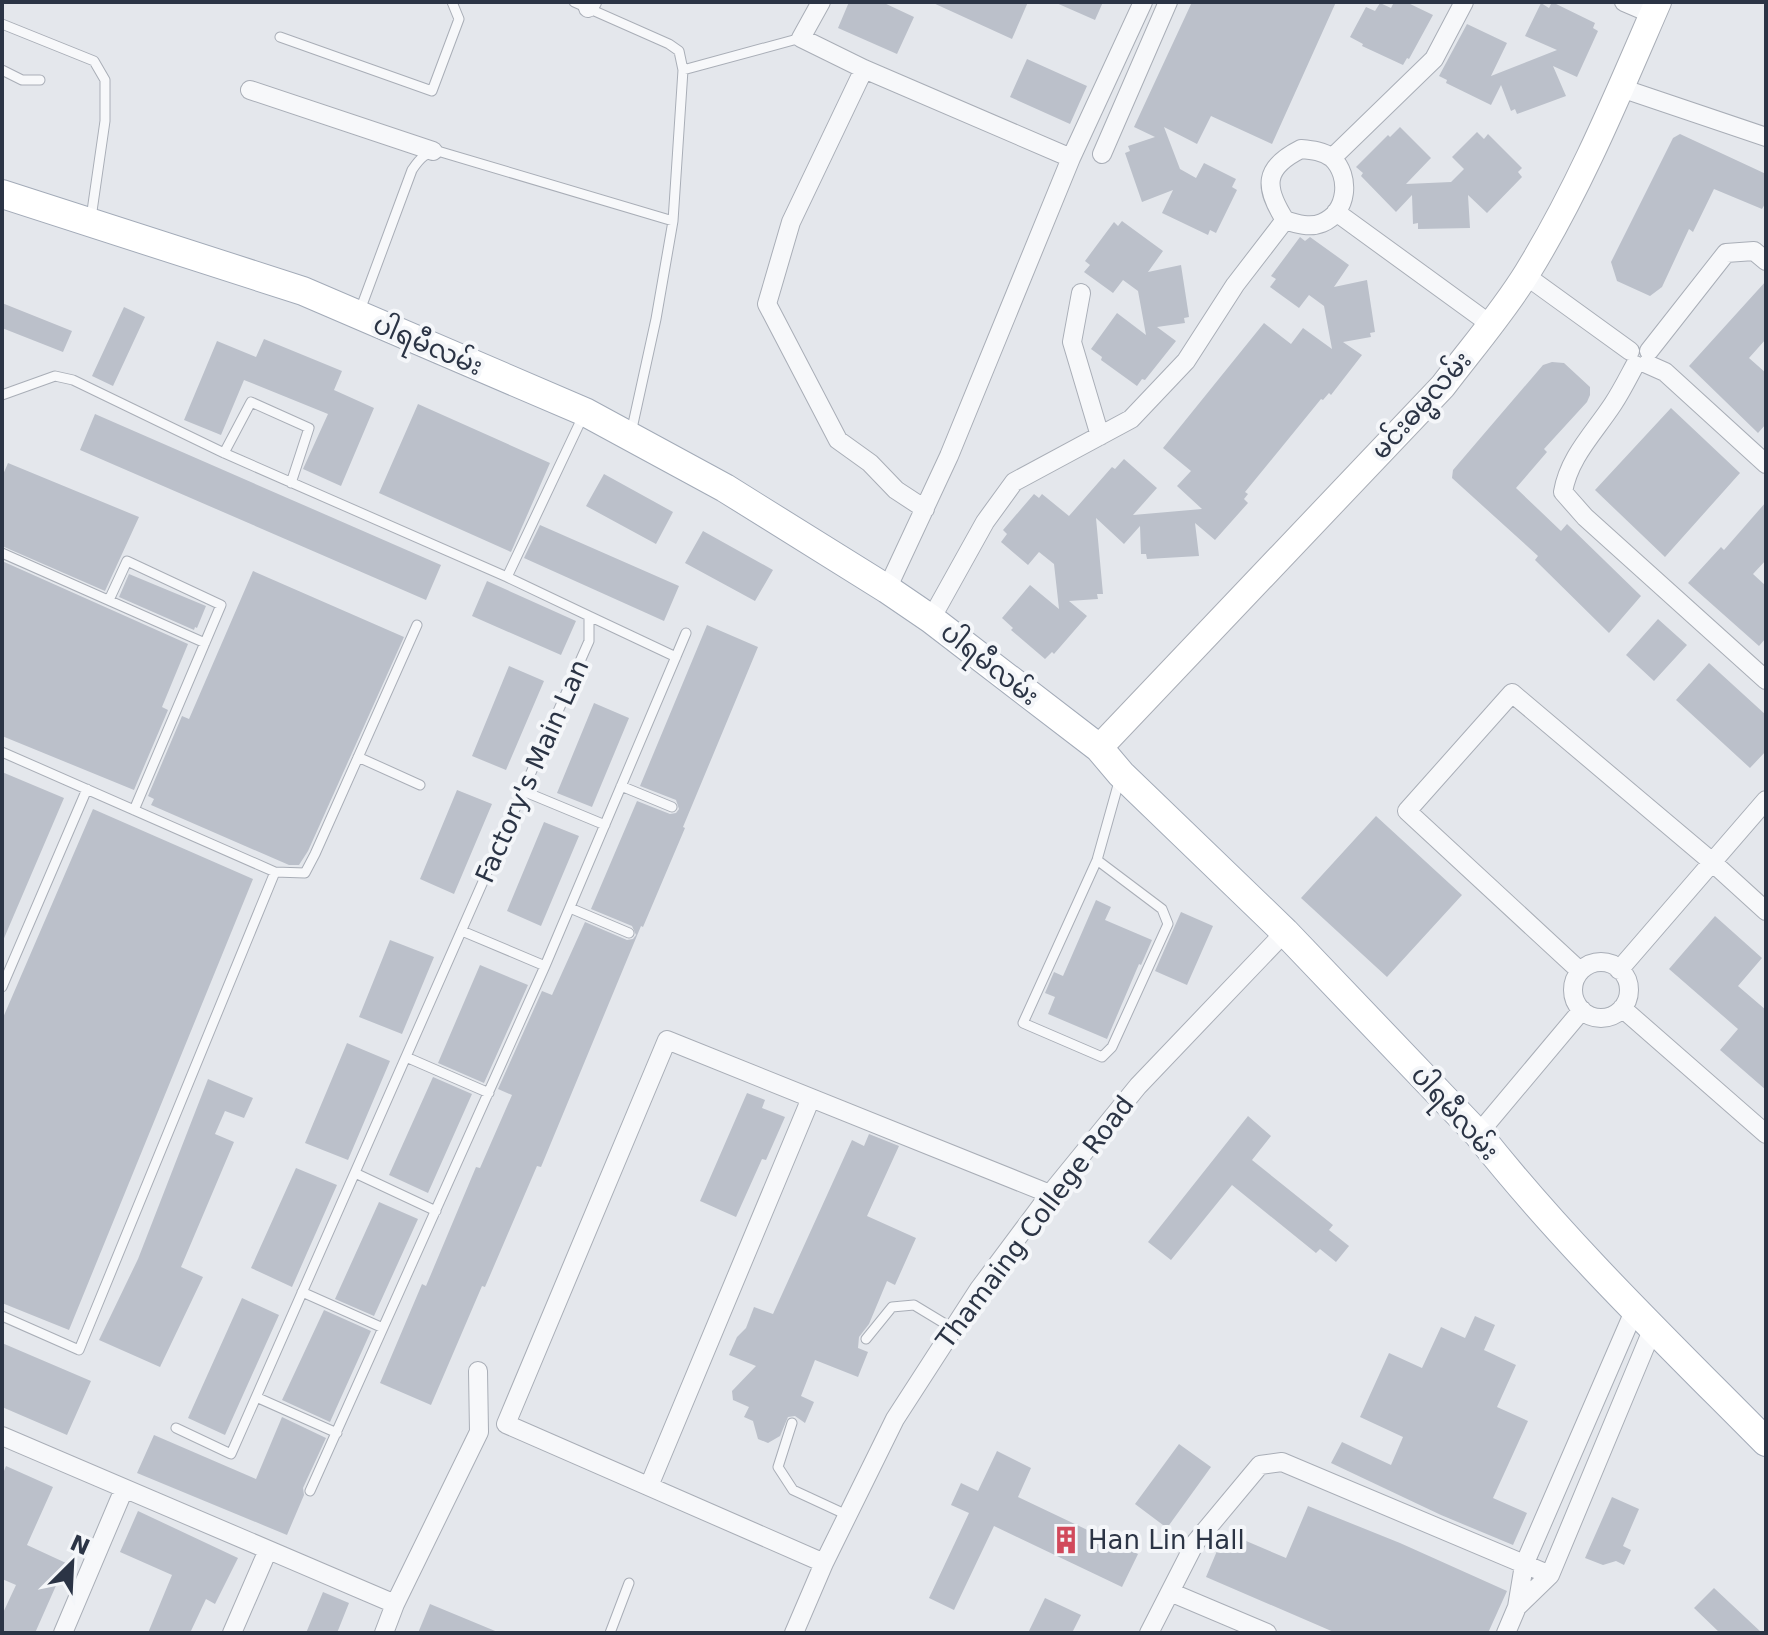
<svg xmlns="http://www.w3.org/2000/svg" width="1768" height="1635" viewBox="0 0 1768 1635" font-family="'DejaVu Sans','Noto Sans Myanmar',sans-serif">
	<rect width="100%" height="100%" fill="#e4e7ec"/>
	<path fill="#bbc0ca" d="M 849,2 L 882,2 L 914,17 L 897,54 L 838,28 Z
		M 931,2 L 1028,2 L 1012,39 Z
		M 1054,2 L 1103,2 L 1095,20 Z
		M 1192,2 L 1336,2 L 1272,144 L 1211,116 L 1197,144 L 1164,127 L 1180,169 L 1196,178 L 1204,163 L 1236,179 L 1232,187 L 1237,190 L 1216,233 L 1210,230 L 1208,235 L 1162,213 L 1173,190 L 1142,202 L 1125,153 L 1130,151 L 1128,146 L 1155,137 L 1134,127 Z
		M 1394,2 L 1406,2 L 1433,15 L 1409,59 L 1407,58 L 1403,65 L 1362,46 L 1363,44 L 1350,37 L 1366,7 L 1375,11 L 1380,3 L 1391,8 Z
		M 1552,2 L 1595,23 L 1593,28 L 1598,31 L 1577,77 L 1553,66 L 1566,96 L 1517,114 L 1515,109 L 1511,111 L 1501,85 L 1491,105 L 1446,83 L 1447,80 L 1439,76 L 1467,24 L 1507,43 L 1491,76 L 1557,50 L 1525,36 L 1541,3 L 1549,8 Z
		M 1027,59 L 1087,86 L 1070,124 L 1010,97 Z
		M 1400,127 L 1431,158 L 1406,184 L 1451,182 L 1464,169 L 1452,157 L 1477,132 L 1484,139 L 1488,134 L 1522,168 L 1518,172 L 1522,177 L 1487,213 L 1468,195 L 1470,228 L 1418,229 L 1418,223 L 1413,224 L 1412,195 L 1396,212 L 1361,176 L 1363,173 L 1356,167 L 1388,135 L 1390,137 Z
		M 1680,134 L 1766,174 L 1766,202 L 1762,209 L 1714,189 L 1693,232 L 1689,229 L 1662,287 L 1650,296 L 1617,281 L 1611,262 L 1673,138 Z
		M 1122,221 L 1163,251 L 1148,272 L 1181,265 L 1189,317 L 1184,318 L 1185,323 L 1157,327 L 1176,341 L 1145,380 L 1142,379 L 1137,386 L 1101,360 L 1102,357 L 1091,349 L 1117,313 L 1146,335 L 1138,291 L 1123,280 L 1113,293 L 1084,272 L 1090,265 L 1085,261 L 1114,222 L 1118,226 Z
		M 1300,237 L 1305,241 L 1310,237 L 1349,265 L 1334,287 L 1367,280 L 1375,332 L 1370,333 L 1371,337 L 1343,342 L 1362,355 L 1331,395 L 1329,393 L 1323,400 L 1321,399 L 1245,492 L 1248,494 L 1244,499 L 1248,503 L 1215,540 L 1195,523 L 1199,556 L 1147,559 L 1146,554 L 1141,554 L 1140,526 L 1124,544 L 1096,518 L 1103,594 L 1097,594 L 1098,599 L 1069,601 L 1087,616 L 1054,654 L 1052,652 L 1045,659 L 1011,630 L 1013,628 L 1002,618 L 1030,585 L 1059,609 L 1054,564 L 1039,552 L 1028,565 L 1001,542 L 1007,534 L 1003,530 L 1034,494 L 1039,498 L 1042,494 L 1069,516 L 1112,467 L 1115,469 L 1124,459 L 1157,488 L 1133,515 L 1202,509 L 1177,486 L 1191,471 L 1163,448 L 1264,323 L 1291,344 L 1303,328 L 1332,349 L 1324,306 L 1309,295 L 1299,308 L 1270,287 L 1276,279 L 1271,276 Z
		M 1766,281 L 1766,339 L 1749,358 L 1766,373 L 1766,424 L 1758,433 L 1689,366 Z
		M 2,303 L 72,331 L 63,352 L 2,328 Z
		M 124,307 L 145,317 L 113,386 L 92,376 Z
		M 264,339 L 342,371 L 334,390 L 374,408 L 341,486 L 303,469 L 328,414 L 244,380 L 221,435 L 184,420 L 217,341 L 256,357 Z
		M 1552,362 L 1564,363 L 1590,387 L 1590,395 L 1587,402 L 1544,449 L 1547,452 L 1516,488 L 1561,531 L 1567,524 L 1641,596 L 1609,633 L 1535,560 L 1538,556 L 1452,478 L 1453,470 L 1543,365 Z
		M 418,404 L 550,463 L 511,552 L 379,493 Z
		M 1671,408 L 1740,473 L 1665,557 L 1595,490 Z
		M 95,414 L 441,565 L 426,600 L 80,450 Z
		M 8,463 L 139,517 L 105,591 L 2,546 L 2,477 Z
		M 604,474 L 673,512 L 656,544 L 586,506 Z
		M 1766,502 L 1766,560 L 1753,574 L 1766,586 L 1766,638 L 1759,646 L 1688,583 L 1721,547 L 1724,550 Z
		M 540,525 L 679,586 L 664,621 L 524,558 Z
		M 703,531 L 773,570 L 755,601 L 685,563 Z
		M 2,561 L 188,644 L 162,707 L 168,710 L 134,790 L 2,736 Z
		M 253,571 L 404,637 L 308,851 L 299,865 L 289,865 L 151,805 L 154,799 L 148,796 L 182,716 L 189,719 Z
		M 129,574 L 206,606 L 197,628 L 195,627 L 194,630 L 119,597 Z
		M 487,581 L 576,621 L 561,655 L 472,616 Z
		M 1658,619 L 1687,645 L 1654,681 L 1626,655 Z
		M 707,625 L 758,647 L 683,827 L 685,828 L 643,927 L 641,926 L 541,1167 L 537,1166 L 485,1287 L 482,1286 L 431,1405 L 380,1383 L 422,1284 L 426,1286 L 476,1167 L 480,1168 L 512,1095 L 498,1089 L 542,991 L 552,995 L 585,922 L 627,940 L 633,939 L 636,935 L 632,926 L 591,909 L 637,801 L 670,814 L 676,813 L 679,809 L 676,800 L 640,786 Z
		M 1709,663 L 1766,715 L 1766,751 L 1750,768 L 1676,700 Z
		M 509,666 L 544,681 L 506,770 L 472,756 Z
		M 594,703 L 629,718 L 592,807 L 557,793 Z
		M 2,772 L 64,798 L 2,943 Z
		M 457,790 L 492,804 L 454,894 L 420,879 Z
		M 93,809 L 253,879 L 69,1330 L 2,1303 L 2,1020 Z
		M 1376,816 L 1462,895 L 1387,977 L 1301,898 Z
		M 544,822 L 579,836 L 541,926 L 507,911 Z
		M 1096,900 L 1111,907 L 1105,920 L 1152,940 L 1141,965 L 1139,964 L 1107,1039 L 1048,1014 L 1055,997 L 1045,993 L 1054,972 L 1063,976 Z
		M 1181,912 L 1213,926 L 1187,985 L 1155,971 Z
		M 1715,916 L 1762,958 L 1738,986 L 1766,1010 L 1766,1090 L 1720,1050 L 1738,1029 L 1669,969 Z
		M 390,940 L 434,957 L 402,1034 L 359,1017 Z
		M 480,965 L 528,985 L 484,1083 L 438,1063 Z
		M 347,1043 L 390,1061 L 348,1160 L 305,1143 Z
		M 433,1077 L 472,1094 L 428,1193 L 389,1175 Z
		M 208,1079 L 253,1098 L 244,1118 L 225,1111 L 215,1134 L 234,1142 L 181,1267 L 203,1277 L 160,1367 L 99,1340 L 138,1259 Z
		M 747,1093 L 765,1100 L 762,1108 L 785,1117 L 766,1160 L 762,1159 L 736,1217 L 700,1201 Z
		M 1248,1116 L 1271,1136 L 1252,1160 L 1333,1225 L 1329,1230 L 1349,1246 L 1336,1262 L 1320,1249 L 1316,1253 L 1232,1185 L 1171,1260 L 1148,1242 Z
		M 869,1134 L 899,1146 L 867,1216 L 916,1238 L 895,1285 L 887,1281 L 869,1324 L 859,1337 L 858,1348 L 868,1352 L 858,1377 L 815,1360 L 801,1396 L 814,1402 L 805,1423 L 795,1416 L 788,1417 L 780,1436 L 768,1443 L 758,1439 L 753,1421 L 744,1417 L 749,1407 L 733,1400 L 732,1391 L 756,1366 L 729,1355 L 737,1337 L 746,1328 L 754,1307 L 773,1314 L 852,1140 L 864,1146 Z
		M 296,1168 L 337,1185 L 292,1287 L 251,1268 Z
		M 379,1202 L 418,1219 L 374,1316 L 335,1299 Z
		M 242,1298 L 279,1315 L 225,1435 L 188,1418 Z
		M 324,1310 L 371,1331 L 330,1422 L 282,1400 Z
		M 1475,1316 L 1495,1325 L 1484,1350 L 1516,1365 L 1497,1407 L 1528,1421 L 1493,1498 L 1527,1513 L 1513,1545 L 1441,1515 L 1331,1463 L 1342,1442 L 1391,1465 L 1403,1437 L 1360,1417 L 1389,1353 L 1422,1368 L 1441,1327 L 1465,1338 Z
		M 2,1343 L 91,1381 L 67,1435 L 2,1407 Z
		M 282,1417 L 326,1438 L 303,1488 L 304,1495 L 287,1535 L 137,1473 L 154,1435 L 256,1479 Z
		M 1179,1444 L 1211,1467 L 1167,1528 L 1135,1504 Z
		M 997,1451 L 1031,1468 L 1018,1497 L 1138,1554 L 1122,1587 L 994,1526 L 954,1610 L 929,1598 L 969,1513 L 951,1505 L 961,1483 L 978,1491 Z
		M 6,1466 L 53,1487 L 27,1545 L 66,1563 L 35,1633 L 2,1633 L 2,1615 L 16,1585 L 2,1579 L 2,1476 Z
		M 1612,1497 L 1639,1509 L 1623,1546 L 1631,1550 L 1624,1565 L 1616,1561 L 1603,1565 L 1585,1558 Z
		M 1308,1506 L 1400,1543 L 1507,1591 L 1488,1633 L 1336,1633 L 1206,1577 L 1225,1532 L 1286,1558 Z
		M 138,1511 L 238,1558 L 215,1604 L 206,1599 L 190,1633 L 148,1633 L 172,1575 L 120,1552 Z
		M 1714,1588 L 1762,1633 L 1720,1633 L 1694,1608 Z
		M 323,1592 L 349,1603 L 337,1633 L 306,1633 Z
		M 1045,1598 L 1081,1615 L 1072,1633 L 1028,1633 Z
		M 430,1604 L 500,1633 L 418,1633 Z"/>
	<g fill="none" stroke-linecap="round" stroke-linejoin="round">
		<defs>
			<path id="service" d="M 574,2 L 669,44 L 679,51 L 683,70 L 673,221 L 656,319 L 631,433
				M 2,24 L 94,61 L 105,80 L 105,121 L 91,218
				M 280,37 L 432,91 L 459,19 L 452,2
				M 2,70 L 22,80 L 40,80
				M 683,70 L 801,38
				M 359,313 L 412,170 C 420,158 426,151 441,152 L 673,221
				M 2,395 L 55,376 L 73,380 L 224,453 L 507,577 L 589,616 L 589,641 L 231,1454 L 176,1428
				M 224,453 L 251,402 L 309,428 L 291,483
				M 2,553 L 205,643
				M 507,577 L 584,414
				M 109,600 L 127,561 L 221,605 L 134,810
				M 589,616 L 676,657
				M 2,752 L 275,872 L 79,1350 L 2,1316
				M 358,757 L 420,785
				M 621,786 L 672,807
				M 523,791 L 605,825
				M 1097,860 L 1162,909 L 1168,924 L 1112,1047 L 1102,1057 L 1023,1023 L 1097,860 L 1120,778
				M 275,872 L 305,873 L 315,854 L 417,625
				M 570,908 L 629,933
				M 462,931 L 545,966
				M 2,987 L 87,789
				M 406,1057 L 489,1093
				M 355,1173 L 436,1211
				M 302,1292 L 383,1328
				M 866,1339 L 892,1307 L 914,1305 L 952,1328
				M 256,1397 L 337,1433
				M 792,1423 L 778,1467 L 793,1490 L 847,1515
				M 310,1491 L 545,966 L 686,633
				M 610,1633 L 629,1583"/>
			<path id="minor" d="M 821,2 L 801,38 L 864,69 L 1071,158
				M 1624,2 L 1652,14
				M 588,8 L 592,2
				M 864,69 L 791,222 L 767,304 L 838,440 L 870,463 L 896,490 L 925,509
				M 1621,88 L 1766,137
				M 250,90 L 433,151
				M 1301,149 C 1312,150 1323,151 1332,158 C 1351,176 1348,212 1322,223 C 1310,228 1297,224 1285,220 C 1264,187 1263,168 1301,149 Z
				M 1102,154 L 1168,2
				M 1332,158 L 1434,59 L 1464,2
				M 1336,212 L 1490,324
				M 1525,275 L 1630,351
				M 1081,293 L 1072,342 L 1100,436
				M 1649,351 L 1726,253 L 1754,251 L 1766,261
				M 1647,364 L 1665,372 L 1766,464
				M 1635,365 C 1628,378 1621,392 1613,404 C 1594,433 1569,457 1563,492 L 1585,517 L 1766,680
				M 887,589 L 949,456 L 1071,158 L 1143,2
				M 931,619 L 985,522 L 1014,482 L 1131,419 L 1186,361 L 1235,285 L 1285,220
				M1573 990a28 28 0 1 1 56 0a28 28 0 1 1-56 0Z
				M 1619,970 L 1766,800
				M 1580,971 L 1407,811 L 1512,693 L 1711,861 L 1766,911
				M 1622,1008 L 1766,1134
				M 1478,1134 L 1582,1010
				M 2,1436 L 395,1604
				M 649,1486 L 811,1098
				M 824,1563 L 506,1424 L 667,1040 L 1050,1194
				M 1170,1592 L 1267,1633
				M 1517,1607 L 1550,1575 L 1653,1328
				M 63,1633 L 124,1489
				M 232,1633 L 268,1550
				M 384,1633 L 395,1604 L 479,1432 L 478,1371
				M 794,1633 L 824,1563 L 895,1419 L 979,1289 L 1050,1194 L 1138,1086 L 1285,932
				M 1149,1633 L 1195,1543 L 1260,1465 L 1282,1462 L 1550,1575
				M 1506,1633 L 1517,1607 L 1524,1565 L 1635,1309"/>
			<path id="secondary" d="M 1099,748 L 1443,386 C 1471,349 1503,312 1527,273 C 1580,187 1618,94 1658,2"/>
			<path id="primary" d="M 2,194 L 303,291 L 585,412 L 725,488 L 887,589 L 931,619 L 1099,748 L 1121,774 L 1285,932 L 1478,1134 C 1565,1244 1667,1342 1766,1442"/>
		</defs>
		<use href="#service" stroke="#a9aeb7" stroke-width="11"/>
		<use href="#minor" stroke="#a9aeb7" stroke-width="20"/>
		<use href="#secondary" stroke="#a9aeb7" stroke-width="28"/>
		<use href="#primary" stroke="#a3abb8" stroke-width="30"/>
		<use href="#service" stroke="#f7f8fa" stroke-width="9"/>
		<use href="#minor" stroke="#f7f8fa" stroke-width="18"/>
		<use href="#secondary" stroke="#fff" stroke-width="26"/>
		<use href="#primary" stroke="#fff" stroke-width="28"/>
	</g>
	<defs>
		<symbol id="building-bare" viewBox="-9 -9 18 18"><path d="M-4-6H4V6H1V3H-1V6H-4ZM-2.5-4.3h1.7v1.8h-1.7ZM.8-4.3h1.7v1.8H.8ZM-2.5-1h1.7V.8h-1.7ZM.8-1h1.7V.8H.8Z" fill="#d1495b" stroke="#f4f6f9" stroke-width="2.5" paint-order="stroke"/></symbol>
	</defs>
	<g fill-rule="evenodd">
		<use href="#building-bare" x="1046" y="1520" width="40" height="40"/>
	</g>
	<g text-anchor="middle" stroke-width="8" stroke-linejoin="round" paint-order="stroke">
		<g font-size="26" fill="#2b3445" stroke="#f4f6f9">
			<text transform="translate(428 345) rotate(23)" y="9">ပါရမီလမ်း</text>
			<text transform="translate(1421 405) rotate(-48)" y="9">မင်းဓမ္မလမ်း</text>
			<text transform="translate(990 664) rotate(38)" y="9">ပါရမီလမ်း</text>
			<text transform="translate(532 771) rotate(-66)" y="9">Factory's Main Lan</text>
			<text transform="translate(1455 1113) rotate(48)" y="9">ပါရမီလမ်း</text>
			<text transform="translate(1035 1222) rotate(-53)" y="9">Thamaing College Road</text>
		</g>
		<g font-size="26" fill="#2b3445" stroke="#f4f6f9" text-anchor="start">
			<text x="1088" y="1549">Han Lin Hall</text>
		</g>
	</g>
	<rect width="1768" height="1635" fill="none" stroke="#2b3445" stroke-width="8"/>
	<g transform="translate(72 1563) rotate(24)" stroke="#f4f6f9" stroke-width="6" paint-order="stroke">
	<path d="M0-6L14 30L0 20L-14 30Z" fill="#2b3445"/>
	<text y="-12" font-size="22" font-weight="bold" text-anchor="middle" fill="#2b3445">N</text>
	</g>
</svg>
